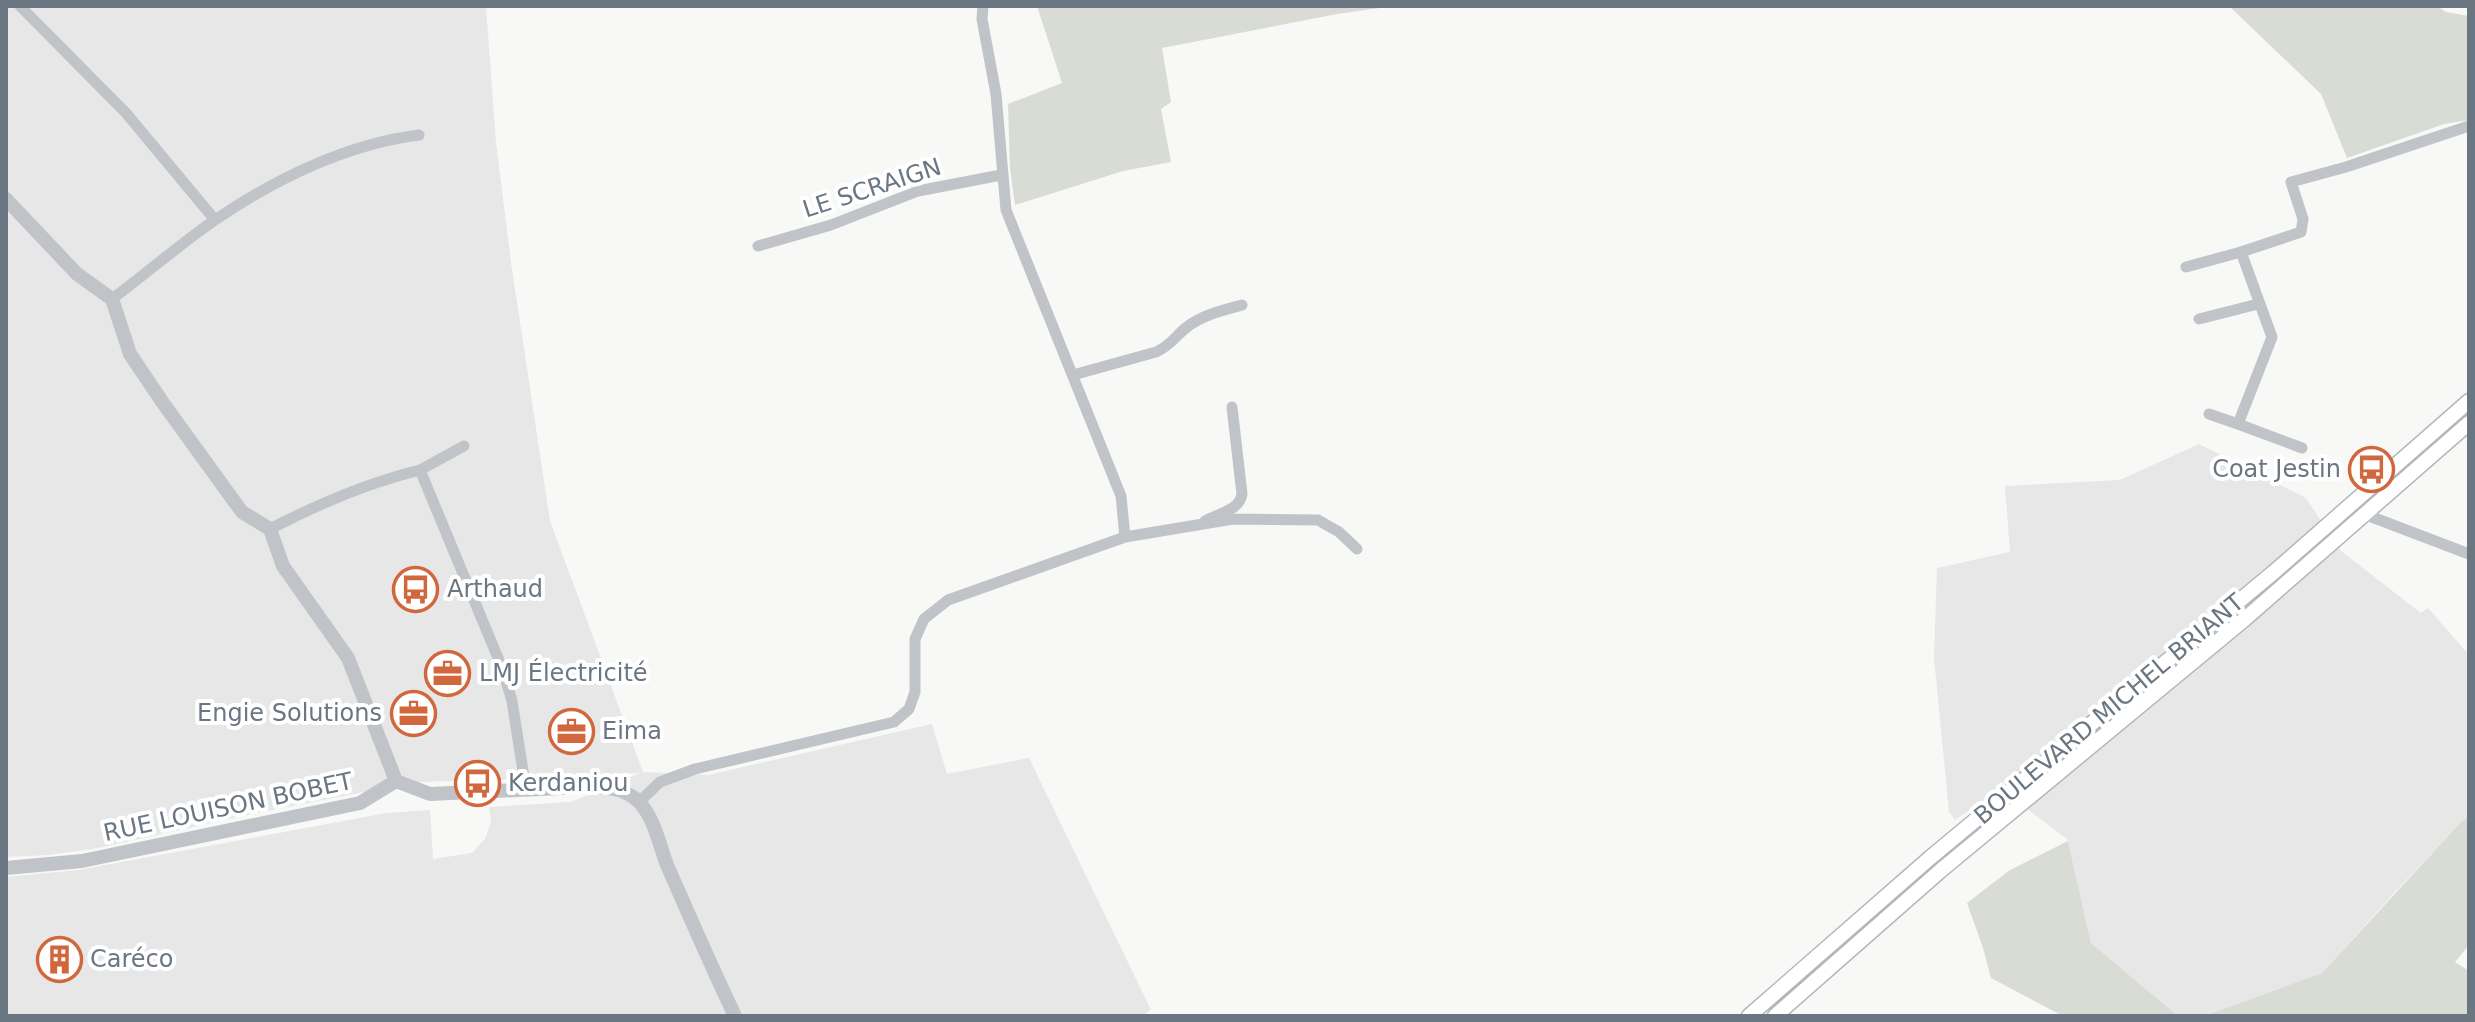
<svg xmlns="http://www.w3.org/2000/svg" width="2475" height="1022" viewBox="0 0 2475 1022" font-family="'DejaVu Sans',sans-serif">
	<rect width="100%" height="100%" fill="#f8f8f6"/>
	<path fill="#e6e7e6" d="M 6,6 L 486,6 L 496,143 L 511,263 L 550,521 L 643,772 L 708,775 L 932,724 L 947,774 L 1029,758 L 1151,1010 L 1142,1016 L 6,1016 L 6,877 L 78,870 L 387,813 L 430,810 L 433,859 L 472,853 L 485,839 L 491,822 L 489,807 L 571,802 L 640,773 L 564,778 L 415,782 L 256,813 L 98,848 L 48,855 L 6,857 Z
		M 2199,444 L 2306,498 L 2341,551 L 2421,613 L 2428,608 L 2469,655 L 2469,816 L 2459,824 L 2394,893 L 2322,973 L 2204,1016 L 2178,1016 L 2091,943 L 2068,840 L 2001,789 L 1955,820 L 1949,812 L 1934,657 L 1937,568 L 2010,552 L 2005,486 L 2120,480 Z"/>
	<path fill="#d8dcd5" d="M 1037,6 L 1394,6 L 1337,14 L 1162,48 L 1171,102 L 1161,109 L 1171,162 L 1123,171 L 1015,205 L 1010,168 L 1008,104 L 1062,83 Z
		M 2229,6 L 2437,6 L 2446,12 L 2469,16 L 2469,120 L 2444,124 L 2347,158 L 2321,94 Z
		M 2469,816 L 2469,945 L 2455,962 L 2469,971 L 2469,1016 L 2204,1016 L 2322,973 L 2459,824 Z
		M 2068,841 L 2091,943 L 2178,1016 L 2063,1016 L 1991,978 L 1983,948 L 1967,903 L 2010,870 Z"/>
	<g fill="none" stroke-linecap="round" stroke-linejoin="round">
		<defs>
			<path id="secondary" d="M 1749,1016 L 1931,857 L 2274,572 L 2469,401
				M 1775,1016 L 1940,871 L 2246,618 L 2469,423"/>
		</defs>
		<use href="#secondary" stroke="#b2b7bb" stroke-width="17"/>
		<path stroke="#c0c3c7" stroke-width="11" d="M 20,6 L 126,113 L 215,220
			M 758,246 L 831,225 L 918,191 L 1001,175
			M 2241,252 L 2272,337 L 2238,424 L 2302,448
			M 2186,267 L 2241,252 L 2301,232 L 2303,219 L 2291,182 L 2346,167 L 2469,126
			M 112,299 C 147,273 180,244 215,220 C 275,179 347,144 419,135
			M 2199,319 L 2258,304
			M 1073,375 L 1156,352 C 1172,345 1175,336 1187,327 C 1202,315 1224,310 1242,305
			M 2209,414 L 2238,424
			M 420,470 L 464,446
			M 2364,514 L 2469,554
			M 1205,521 C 1219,513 1239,511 1242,494 L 1232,407
			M 270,529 C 318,504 367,483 420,470 L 503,670 L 512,701 L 526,790
			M 1125,537 L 1233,519 L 1318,520 L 1339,532 L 1357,549
			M 639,802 L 660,782 L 695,769 L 894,722 L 909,709 L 915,692 L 915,639 L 924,619 L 948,600 L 1125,537 L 1121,496 L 1006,210 L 996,94 L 982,19 L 983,6"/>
		<path stroke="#c0c3c7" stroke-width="14" d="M 6,199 L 77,274 L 112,299 L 130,354 L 163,403 L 242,512 L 270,529 L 283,566 L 348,658 L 396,781
			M 396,781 L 430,794 L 583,787 C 602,787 626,787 640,803 C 655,820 659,844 667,865 C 689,915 711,966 735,1016
			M 6,868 L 82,861 L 360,803 L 396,781"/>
		<use href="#secondary" stroke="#fff" stroke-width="14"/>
	</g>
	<defs>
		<symbol id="bus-ring" viewBox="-11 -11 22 22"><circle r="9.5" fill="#fff" stroke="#d1673d" stroke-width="1.5"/><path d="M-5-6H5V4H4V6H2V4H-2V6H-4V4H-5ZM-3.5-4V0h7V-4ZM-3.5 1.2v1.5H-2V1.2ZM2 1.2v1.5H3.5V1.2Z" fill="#d1673d"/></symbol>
		<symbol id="office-ring" viewBox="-11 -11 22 22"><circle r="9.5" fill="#fff" stroke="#d1673d" stroke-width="1.5"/><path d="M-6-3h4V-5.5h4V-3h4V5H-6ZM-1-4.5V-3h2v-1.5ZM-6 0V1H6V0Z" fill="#d1673d"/></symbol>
		<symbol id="building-ring" viewBox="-11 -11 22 22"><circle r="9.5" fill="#fff" stroke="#d1673d" stroke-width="1.5"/><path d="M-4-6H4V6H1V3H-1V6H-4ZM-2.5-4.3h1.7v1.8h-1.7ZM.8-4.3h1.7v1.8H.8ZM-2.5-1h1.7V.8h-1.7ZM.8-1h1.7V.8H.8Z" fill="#d1673d"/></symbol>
	</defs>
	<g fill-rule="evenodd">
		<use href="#bus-ring" x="2346" y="444" width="51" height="51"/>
		<use href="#bus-ring" x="390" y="564" width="51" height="51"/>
		<use href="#office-ring" x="422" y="648" width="51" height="51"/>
		<use href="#office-ring" x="388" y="688" width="51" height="51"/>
		<use href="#office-ring" x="546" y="706" width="51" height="51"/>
		<use href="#bus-ring" x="452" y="758" width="51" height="51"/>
		<use href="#building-ring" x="34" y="934" width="51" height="51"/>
	</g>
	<g text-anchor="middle" stroke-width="8" stroke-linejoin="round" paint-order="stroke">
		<g font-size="24" fill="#6a7783" stroke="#fff">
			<text transform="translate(872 188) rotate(-18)" y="8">LE SCRAIGN</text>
			<text transform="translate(2109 709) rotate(-40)" y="8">BOULEVARD MICHEL BRIANT</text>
			<text transform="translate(228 807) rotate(-12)" y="8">RUE LOUISON BOBET</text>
		</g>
		<g font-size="24" fill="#6a7783" stroke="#fff" text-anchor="start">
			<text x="2341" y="477" text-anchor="end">Coat Jestin</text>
			<text x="447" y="597">Arthaud</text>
			<text x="479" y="681">LMJ Électricité</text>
			<text x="382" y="721" text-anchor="end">Engie Solutions</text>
			<text x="602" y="739">Eima</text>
			<text x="508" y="791">Kerdaniou</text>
			<text x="90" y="967">Caréco</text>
		</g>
	</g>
	<rect width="2475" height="1022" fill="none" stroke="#6a7783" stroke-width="16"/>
</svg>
